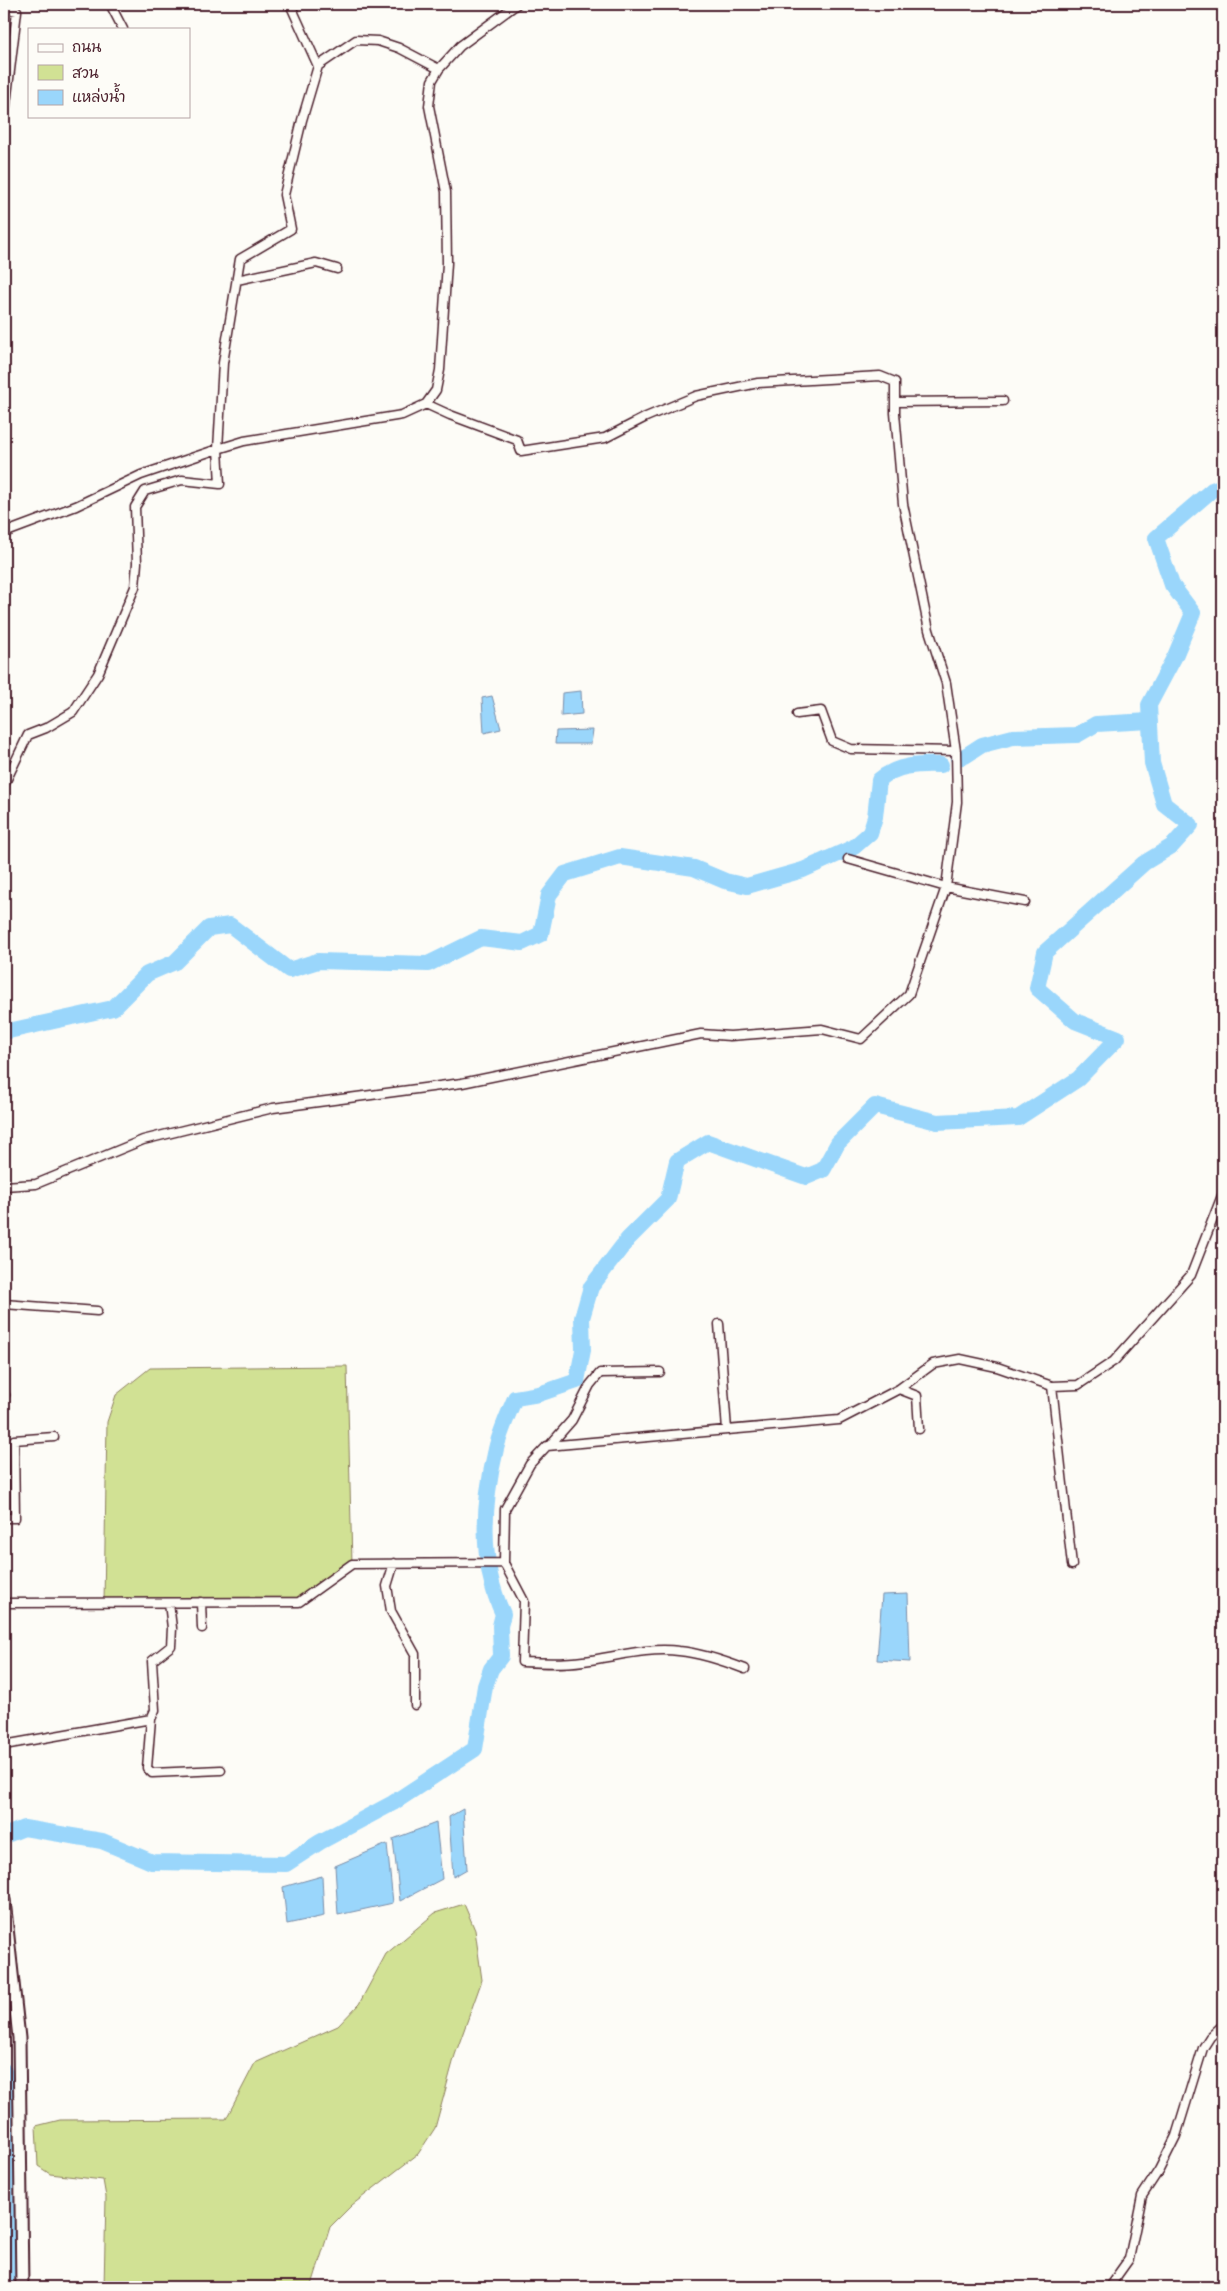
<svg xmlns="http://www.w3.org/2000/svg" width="1227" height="2291" viewBox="0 0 1227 2291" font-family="Kalam,'Playpen Sans Thai',sans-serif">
	<rect width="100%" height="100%" fill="#fdfcf7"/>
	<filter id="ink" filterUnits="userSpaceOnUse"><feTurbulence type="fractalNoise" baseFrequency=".02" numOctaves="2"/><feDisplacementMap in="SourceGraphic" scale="10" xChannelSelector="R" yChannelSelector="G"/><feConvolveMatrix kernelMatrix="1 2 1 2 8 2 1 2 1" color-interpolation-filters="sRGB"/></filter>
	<g filter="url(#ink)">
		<path fill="#d1e194" stroke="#8e8060" d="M 347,1366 L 352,1564 L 299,1602 L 104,1603 L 107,1422 L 116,1395 L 150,1368 Z
			M 464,1904 L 475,1930 L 482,1980 L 455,2055 L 435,2128 L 418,2154 L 352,2205 L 330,2227 L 312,2285 L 310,2287 L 104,2287 L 106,2197 L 103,2180 L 50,2174 L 38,2166 L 36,2126 L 60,2120 L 226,2119 L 255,2063 L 338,2026 L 359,2004 L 386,1954 L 435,1913 Z"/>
		<path fill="#9ad6fb" stroke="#7a8da8" d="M 581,691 L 582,714 L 561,716 L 562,693 Z
			M 492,696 L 501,729 L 484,733 L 482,698 Z
			M 593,730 L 591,744 L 555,744 L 556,731 Z
			M 908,1594 L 910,1662 L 877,1660 L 882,1595 Z
			M 463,1809 L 467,1869 L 453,1877 L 449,1817 Z
			M 436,1823 L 442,1879 L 400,1901 L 393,1839 Z
			M 387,1844 L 393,1903 L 338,1915 L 335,1866 Z
			M 322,1876 L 324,1916 L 287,1924 L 283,1887 Z"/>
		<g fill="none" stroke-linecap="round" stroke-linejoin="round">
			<path stroke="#9ad6fb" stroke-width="16" d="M 958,758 L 965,756 L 982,745 L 1013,737 L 1077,735 L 1096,724 L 1150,721
				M 4,1032 L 113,1008 L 147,974 L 175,962 L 209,928 L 230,925 L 289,970 L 318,961 L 428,964 L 481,938 L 522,943 L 541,934 L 549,895 L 565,874 L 620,857 L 694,868 L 725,881 L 747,886 L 803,870 L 854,847 L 870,833 L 875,817 L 879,780 C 896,765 918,764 941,765
				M 4,1836 L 24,1828 L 102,1841 L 152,1862 L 286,1864 L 320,1842 L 393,1803 L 475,1749 L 485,1686 L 491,1669 L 501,1656 L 500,1626 L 503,1614 C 479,1563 483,1503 496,1449 C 500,1432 508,1415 515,1398 L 539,1394 L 577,1381 L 583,1350 L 582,1318 L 591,1287 L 628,1239 L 668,1199 L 677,1161 L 708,1142 L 806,1177 L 823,1170 L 838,1143 L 875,1106 L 937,1122 L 1018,1118 L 1078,1079 L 1118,1038 L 1075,1021 L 1037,988 L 1045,952 L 1144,863 L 1172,846 L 1191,825 L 1164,804 L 1152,763 L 1149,705 L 1175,656 L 1193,613 L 1172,585 L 1156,538 L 1212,490 L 1223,486
				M 4,2071 L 8,2103 L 14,2287"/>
			<defs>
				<path id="street" d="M 110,4 L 123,29
					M 290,4 L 318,66
					M 4,8 L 17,11 L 4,121
					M 237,280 L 316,263 L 337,269
					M 895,402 L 1003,401
					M 4,533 L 76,506 L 141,475 L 218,449 L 244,441 L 402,415 L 426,404 L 436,390 L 440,370 L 447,263 L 446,192 L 429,106 L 432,81 L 439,69 L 460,46 L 517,4
					M 797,714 L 821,711 L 832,741 L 851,749 L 956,751
					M 4,785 L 28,735 L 46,728 L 73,712 L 98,674 L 135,587 L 137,563 L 135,507 L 145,491 L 182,480 L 220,484 L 218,449 L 223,363 L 240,259 L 291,229 L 284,195 L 302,120 L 318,66 L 356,40 L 378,41 L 399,48 L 439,69
					M 848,859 L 946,887 L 1025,902
					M 4,1186 L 36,1184 L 143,1140 L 273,1108 L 462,1083 L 701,1034 L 730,1036 L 822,1029 L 861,1039 L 909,994 L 946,887 L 957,802 L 956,751 L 946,683 L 929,630 L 903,504 L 895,413 L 895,382 L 880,376 L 758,383 L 696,396 L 646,417 L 605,438 L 521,451 L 517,440 L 450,415 L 426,404
					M 4,1304 L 97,1311
					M 719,1324 L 727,1430
					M 1052,1386 L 1072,1565
					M 899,1389 L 933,1364 L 960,1359 L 997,1367 L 1052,1386 L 1078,1385 L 1114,1361 L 1191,1275 L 1223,1193
					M 4,1395 L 5,1395
					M 550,1445 L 572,1420 L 590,1385 L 600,1373 L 660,1372
					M 4,1518 L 15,1518 L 14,1440 L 54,1437
					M 394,1563 L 387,1586 L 391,1611 L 415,1654 L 415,1705
					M 504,1563 L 505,1509 L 530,1464 L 547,1446 L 839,1420 L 899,1389 L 917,1396 L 919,1429
					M 201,1602 L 202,1628
					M 4,1603 L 299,1602 L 352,1564 L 504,1563 L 524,1601 L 522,1662 C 543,1663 563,1664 583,1661 C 615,1657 647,1647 679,1651 C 701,1653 724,1661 745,1669
					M 151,1719 L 147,1768 L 152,1773 L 221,1770
					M 4,1745 L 151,1719 L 155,1710 L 152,1661 L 171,1646 L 172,1628 L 169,1603
					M 1109,2287 L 1129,2259 L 1142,2196 L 1159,2170 L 1176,2136 L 1203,2048 L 1210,2037 L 1223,2025"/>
				<path id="secondary" d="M 4,1900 L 19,2038 L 22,2287"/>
			</defs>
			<use href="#street" stroke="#4a1f2b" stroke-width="11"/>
			<use href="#secondary" stroke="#4a1f2b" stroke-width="15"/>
			<use href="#street" stroke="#fdfcf7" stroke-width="8"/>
			<use href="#secondary" stroke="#fdfcf7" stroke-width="11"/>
		</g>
	</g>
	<rect width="1227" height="2291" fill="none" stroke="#fdfcf7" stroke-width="20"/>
	<rect x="10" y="10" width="1207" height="2271" fill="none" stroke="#4a1f2b" stroke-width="2" filter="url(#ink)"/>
	<rect x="28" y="28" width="162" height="90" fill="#fdfcf7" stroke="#b5a4a5"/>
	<rect x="38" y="44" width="25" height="8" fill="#fdfcf7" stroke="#b5a4a5"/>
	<text x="72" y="52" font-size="15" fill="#4a1f2b">ถนน</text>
	<rect x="38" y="65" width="25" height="15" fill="#d1e194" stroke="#b5a4a5"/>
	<text x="72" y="78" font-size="15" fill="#4a1f2b">สวน</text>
	<rect x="38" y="90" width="25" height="15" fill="#9ad6fb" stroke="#b5a4a5"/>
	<text x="72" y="102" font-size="15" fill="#4a1f2b">แหล่งน้ำ</text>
</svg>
